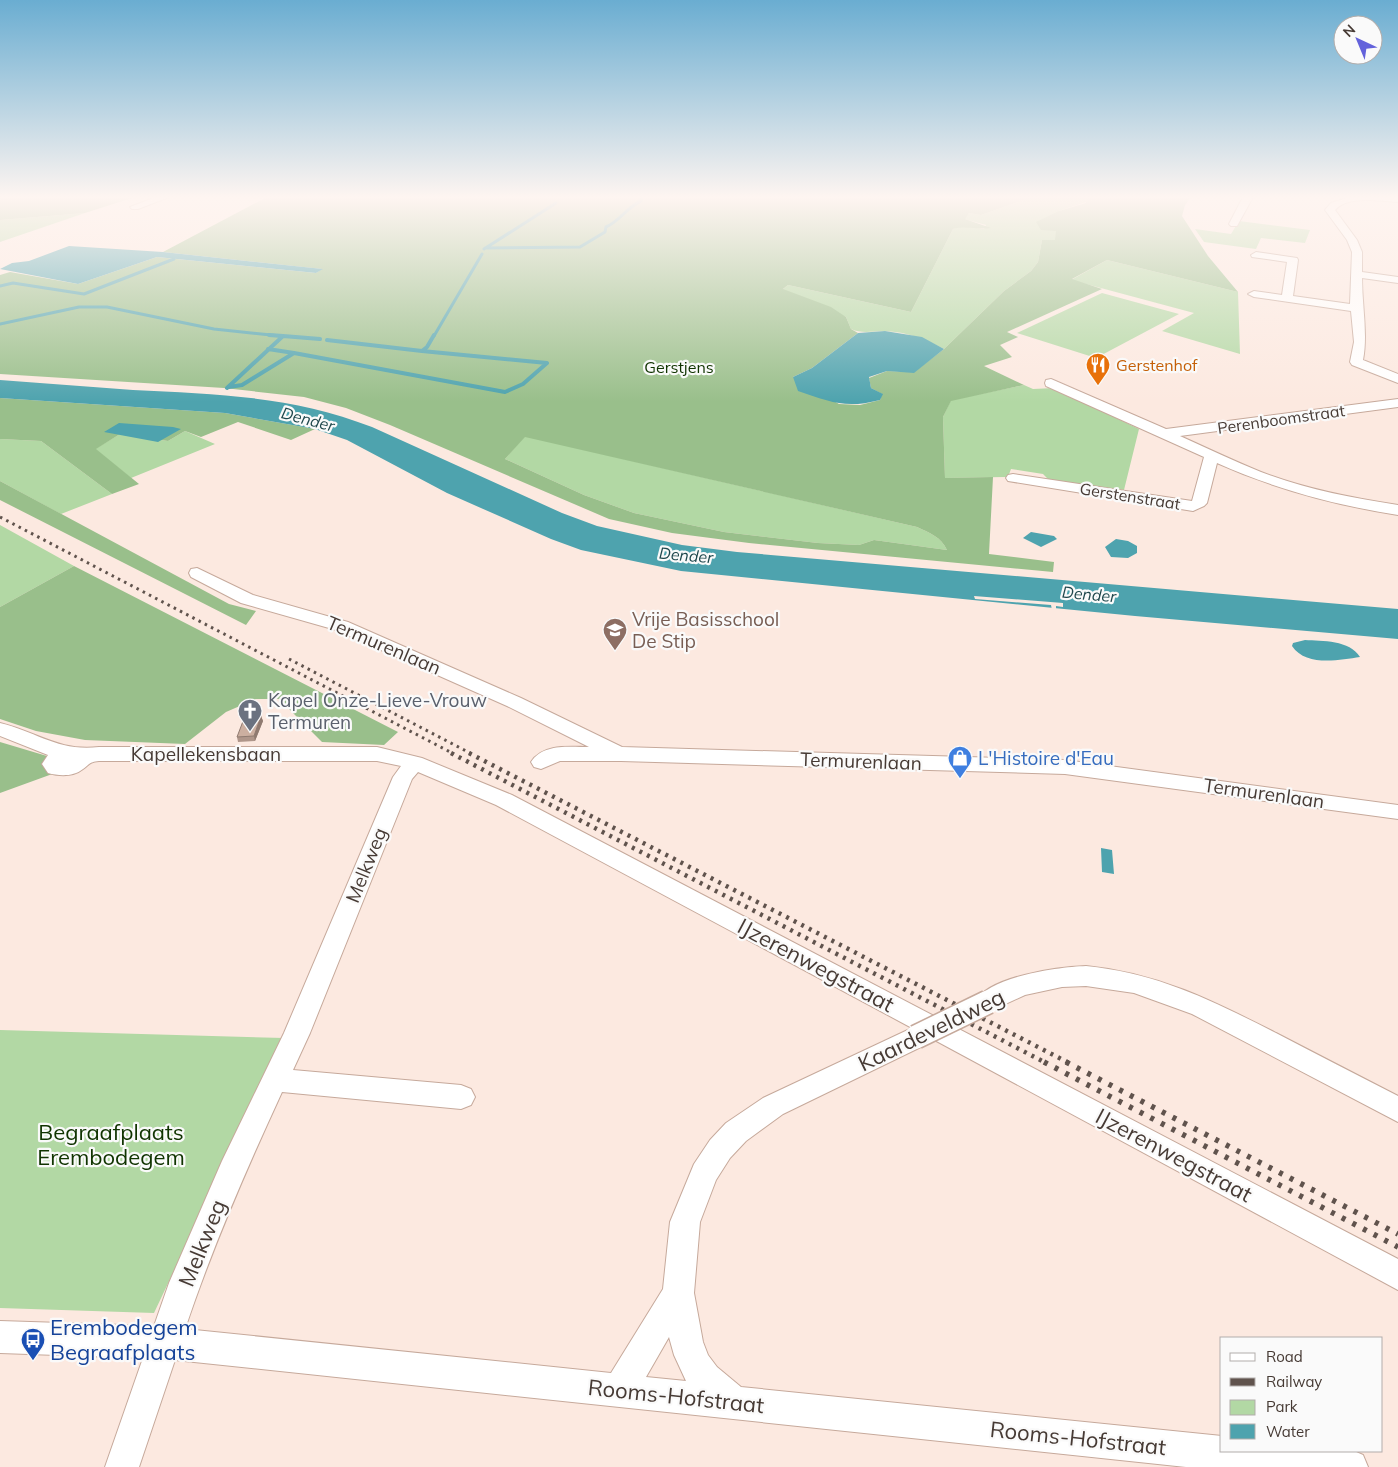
<svg xmlns="http://www.w3.org/2000/svg" width="1398" height="1467" viewBox="0 0 1398 1467" font-family="Mulish,sans-serif">
	<rect width="100%" height="100%" fill="#fce9e0"/>
	<path fill="#b2d8a4" d="M 1032,197 L 1087,197 L 1086,202 L 1059,211 L 1056,240 L 1042,240 L 1038,262 L 1031,271 L 1004,291 L 944,349 C 925,339 907,332 885,331 C 873,331 862,334 851,329 L 846,317 L 782,290 L 788,285 L 911,312 L 953,229 L 962,226 L 984,229 L 986,225 L 964,219 L 969,213 L 981,215 Z
		M 85,213 L 0,242 L 0,220 Z
		M 1239,221 L 1310,230 L 1305,243 L 1261,238 L 1256,249 L 1204,242 L 1195,229 L 1231,234 Z
		M 1107,260 L 1238,292 L 1240,354 L 1162,331 L 1194,313 L 1071,280 Z
		M 1102,293 L 1179,314 L 1096,358 L 1017,333 Z
		M 1024,385 L 1033,389 L 1054,388 L 1139,429 L 1124,490 L 1049,480 L 1043,474 L 1011,469 L 1008,477 L 1005,477 L 945,478 L 943,417 L 951,400 Z
		M 185,431 L 215,444 L 131,478 L 95,449 L 120,434 L 168,441 Z
		M 525,436 L 917,527 C 930,533 941,537 947,550 L 874,540 L 859,545 L 818,543 L 724,532 L 634,513 L 584,495 L 505,459 Z
		M 0,439 L 41,441 L 112,494 L 61,514 L 0,481 Z
		M 0,525 L 74,566 L 0,607 Z
		M 0,1030 L 284,1038 L 154,1313 L 0,1308 Z"/>
	<path fill="#99bf8b" fill-rule="evenodd" d="M 0,197 L 135,197 L 85,213 L 0,220 Z
		M 267,197 L 1032,197 L 981,215 L 969,213 L 965,219 L 991,228 C 978,230 966,225 953,229 L 911,312 L 788,285 L 783,289 L 831,307 L 846,317 L 851,329 L 858,333 L 812,368 L 793,377 L 839,404 L 860,405 L 880,400 L 882,394 L 871,388 L 869,378 L 887,371 L 914,372 L 944,349 L 1004,291 L 1031,271 L 1038,262 L 1042,240 L 1055,240 L 1056,231 L 1041,230 L 1036,222 L 1059,211 L 1086,203 L 1087,197 L 1191,197 L 1185,205 L 1182,216 L 1208,256 L 1238,292 L 1107,260 L 1072,279 L 1102,289 L 1007,332 L 1018,337 L 1000,345 L 1012,357 L 984,366 L 1024,385 L 951,401 L 943,417 L 945,478 L 993,477 L 989,554 L 1054,562 L 1053,572 L 749,543 L 672,533 L 609,519 L 390,425 L 346,408 L 304,397 L 224,388 L 0,374 L 0,275 L 10,272 L 78,284 L 157,257 L 316,273 L 322,269 L 163,252 ZM 525,437 L 917,527 C 930,533 941,537 947,550 L 874,540 L 859,545 L 818,543 L 724,532 L 634,513 L 584,495 L 505,459 Z
		M 0,398 L 225,413 L 315,429 L 291,440 L 238,422 L 201,437 L 185,431 L 168,441 L 120,434 L 96,449 L 139,484 L 112,494 L 41,441 L 0,439 Z
		M 0,481 L 229,604 L 256,611 L 246,625 L 0,500 Z
		M 74,566 L 398,732 L 384,745 L 322,742 L 279,699 L 256,699 L 226,712 L 185,744 L 85,740 L 36,731 L 0,719 L 0,607 Z
		M 0,742 L 77,765 L 0,793 Z"/>
	<path fill="#4ea3ae" d="M 69,246 L 163,252 L 323,269 L 316,273 L 157,257 L 78,284 L 0,269 L 12,263 L 29,261 Z
		M 885,331 L 922,337 L 944,349 L 914,373 L 887,371 L 869,377 L 871,388 L 883,394 L 880,400 C 845,409 831,402 798,391 L 793,377 L 812,368 L 858,333 Z
		M 0,380 C 44,383 89,387 133,390 C 216,394 293,396 372,427 L 562,513 L 597,526 L 682,545 L 737,552 L 1398,609 L 1398,639 L 1135,616 L 681,571 L 581,550 L 551,539 L 447,493 L 347,440 L 315,429 L 225,413 L 0,398 Z
		M 119,423 L 173,427 L 181,429 L 158,442 L 104,432 Z
		M 1031,532 L 1054,536 L 1057,539 L 1041,547 L 1023,538 Z
		M 1116,539 L 1128,541 L 1137,546 L 1137,553 L 1128,558 L 1111,557 L 1105,547 Z
		M 1305,640 C 1322,641 1350,640 1360,657 C 1339,660 1306,667 1292,646 L 1293,643 Z
		M 1101,848 L 1112,850 L 1114,874 L 1102,872 Z"/>
	<path fill="#fce9e0" d="M 974,596 L 1063,603 L 1063,607 L 1056,606 L 1056,610 L 1052,610 L 1051,605 L 975,599 Z"/>
	<g fill="none" stroke-linecap="round" stroke-linejoin="round">
		<path stroke="#4ea3ae" stroke-width="3" d="M 485,248 L 580,247 L 605,232 L 606,227 C 620,221 627,207 641,201 L 641,197
			M 484,249 L 556,203
			M 0,286 L 13,283 L 84,294 L 174,259
			M 0,324 L 79,307 L 107,307 L 214,329 L 281,336
			M 434,336 L 482,254"/>
		<path stroke="#4ea3ae" stroke-width="4" d="M 269,335 L 283,336
			M 327,340 L 422,351 L 427,347 L 434,335
			M 294,353 L 505,392 L 523,384 L 547,363 L 422,351
			M 229,387 L 242,385 L 294,353 L 268,349
			M 227,388 L 283,336 L 320,339"/>
		<defs>
			<path id="minor" d="M 156,197 L 169,197 L 138,209 L 132,209 L 130,207 Z
				M 1243,197 L 1253,197 L 1237,226 L 1231,226 L 1229,224 Z
				M 1350,197 L 1398,197 L 1398,202 C 1380,201 1348,195 1335,210 L 1357,240 L 1362,252 L 1362,272 L 1398,277 L 1398,283 L 1362,278 C 1362,306 1368,334 1363,360 L 1398,374 L 1398,383 L 1352,365 L 1350,362 L 1354,342 L 1351,311 L 1254,297 L 1248,294 L 1254,291 L 1282,295 L 1287,262 L 1252,257 L 1251,255 L 1256,252 L 1297,258 L 1298,260 L 1293,296 L 1350,304 L 1352,252 L 1347,240 L 1325,210 L 1331,203 Z
				M 1051,379 L 1166,429 L 1398,399 L 1398,407 L 1180,436 C 1207,448 1234,461 1261,472 C 1305,489 1351,498 1398,505 L 1398,515 C 1335,505 1275,489 1217,463 L 1207,503 L 1204,506 L 1193,511 L 1008,481 L 1006,478 L 1008,475 L 1013,474 L 1192,501 L 1204,457 L 1046,386 L 1045,383 L 1046,380 Z
				M 197,568 L 253,595 L 348,622 L 521,698 L 622,747 L 1065,760 L 1398,805 L 1398,819 L 1065,774 L 621,761 L 560,761 L 541,769 L 534,767 L 531,762 C 543,743 570,747 589,747 L 507,706 L 336,630 L 241,603 L 191,577 L 189,573 L 191,569 Z
				M 0,723 C 37,732 59,752 99,747 L 377,747 L 422,758 L 512,795 L 1398,1259 L 1398,1290 L 929,1037 L 925,1045 L 783,1114 L 746,1141 L 730,1158 L 716,1180 L 700,1222 L 694,1293 L 703,1342 L 708,1355 L 717,1367 L 741,1387 L 1222,1436 L 1222,1451 L 1354,1451 L 1363,1455 L 1368,1467 L 1186,1467 L 175,1360 L 139,1467 L 105,1467 L 143,1358 L 0,1353 L 0,1321 L 154,1326 L 169,1283 L 222,1161 L 284,1033 L 393,777 L 401,766 L 377,761 L 99,761 C 89,762 90,764 83,769 C 73,777 59,776 48,773 L 42,764 L 48,755 L 0,736 ZM 418,772 L 496,805 L 912,1028 L 763,1098 L 726,1123 L 710,1140 L 694,1164 L 670,1222 L 663,1289 L 611,1373 L 185,1329 C 212,1248 246,1170 282,1092 L 461,1109 L 471,1105 L 475,1097 L 471,1089 L 461,1085 L 293,1070 L 310,1033 L 412,779 ZM 669,1337 L 674,1355 L 686,1381 L 646,1377 Z
				M 1086,966 C 1158,973 1213,1001 1276,1033 C 1316,1054 1357,1075 1398,1096 L 1398,1122 L 1192,1014 L 1134,993 L 1086,986 L 1062,987 L 1025,995 L 988,1012 L 979,1009 L 975,1002 C 989,976 1059,967 1086,966 Z"/>
		</defs>
		<use href="#minor" stroke="#c6a99b" stroke-width="2"/>
		<use href="#minor" fill="#fff" fill-rule="evenodd"/>
		<path stroke="#60534d" stroke-width="3" stroke-dasharray="2.5 4.5" stroke-linecap="butt" d="M 0,517 L 454,754
			M 289,659 L 472,754"/>
		<path stroke="#60534d" stroke-width="4.5" stroke-dasharray="3 5.5" stroke-linecap="butt" d="M 451,753 L 1046,1063
			M 469,753 L 1069,1063"/>
		<path stroke="#60534d" stroke-width="5.5" stroke-dasharray="4 8" stroke-linecap="butt" d="M 1044,1062 L 1398,1247
			M 1066,1062 L 1398,1234"/>
		<defs>
			<path id="minor-bridge" d="M 916,1037 L 988,1002"/>
		</defs>
		<use href="#minor-bridge" stroke="#c6a99b" stroke-width="26" stroke-linecap="butt"/>
		<use href="#minor-bridge" stroke="#fff" stroke-width="23"/>
	</g>
	<path fill="#af968a" d="M 261,716 L 263,721 L 255,741 L 238,742 L 237,737 Z"/>
	<path fill="#8f7a70" d="M 261,716 L 263,721 L 255,741 L 254,736 Z"/>
	<path fill="#ccafa0" stroke="#8f7a70" d="M 245,716 L 261,716 L 254,736 L 237,737 Z"/>
	<linearGradient id="sky" x2="0" y2="1"><stop stop-color="#6aadd1"/><stop offset="0.49" stop-color="#fef5f1"/><stop offset="1" stop-color="#fef5f1" stop-opacity="0"/></linearGradient>
	<rect width="1398" height="402" fill="url(#sky)"/>
	<defs>
		<symbol id="restaurant-pin" viewBox="-11 -11 22 30"><path d="M0 17L-7.5 6A9.5 9.5 0 1 1 7.5 6Z" fill="#e8710a" stroke="#fafafa"/><path d="M-5-6h1v4h1v-4h1v4h1v-4h1v5L-1.5 .5V6h-2V.5L-5-1ZM5-6V6H3V1.5H1.5Q1.5-4 5-6Z" fill="#fff"/></symbol>
		<symbol id="school-pin" viewBox="-11 -11 22 30"><path d="M0 17L-7.5 6A9.5 9.5 0 1 1 7.5 6Z" fill="#8d6e63" stroke="#fafafa"/><path d="M0-5L7-2L0 1L-7-2ZM-4 1L0 2.5L4 1V4Q0 6-4 4Z" fill="#fff"/></symbol>
		<symbol id="church-pin" viewBox="-11 -11 22 30"><path d="M0 17L-7.5 6A9.5 9.5 0 1 1 7.5 6Z" fill="#6b7280" stroke="#fafafa"/><path d="M-1.2-6h2.4v3.5h3.3v2.4h-3.3V6h-2.4V-.1h-3.3v-2.4h3.3Z" fill="#fff"/></symbol>
		<symbol id="shop-pin" viewBox="-11 -11 22 30"><path d="M0 17L-7.5 6A9.5 9.5 0 1 1 7.5 6Z" fill="#3f7fe0" stroke="#fafafa"/><path d="M-5-2.5h2.3a2.7 3.5 0 0 1 5.4 0H5L5.5 6h-11ZM-1.5-2.5h3a1.5 2.3 0 0 0-3 0Z" fill="#fff"/></symbol>
		<symbol id="bus-pin" viewBox="-11 -11 22 30"><path d="M0 17L-7.5 6A9.5 9.5 0 1 1 7.5 6Z" fill="#1a4fb4" stroke="#fafafa"/><path d="M-5-6H5V4H4V6H2V4H-2V6H-4V4H-5ZM-3.5-4V0h7V-4ZM-3.5 1.2v1.5H-2V1.2ZM2 1.2v1.5H3.5V1.2Z" fill="#fff"/></symbol>
	</defs>
	<g fill-rule="evenodd">
		<use href="#restaurant-pin" x="1084" y="351" width="28" height="38"/>
		<use href="#school-pin" x="601" y="616" width="28" height="38"/>
		<use href="#church-pin" x="236" y="697" width="28" height="38"/>
		<use href="#shop-pin" x="946" y="744" width="28" height="38"/>
		<use href="#bus-pin" x="19" y="1326" width="28" height="38"/>
	</g>
	<g text-anchor="middle" stroke-width="4.5" stroke-linejoin="round" paint-order="stroke">
		<g font-size="16" fill="#c56008" stroke="#fafafa" text-anchor="start">
			<text x="1116" y="371">Gerstenhof</text>
		</g>
		<g font-size="16" fill="#103400" stroke="#fafafa">
			<text x="679" y="373">Gerstjens</text>
		</g>
		<g font-size="16" font-style="italic" fill="#1f474c" stroke="#fafafa">
			<text transform="translate(308 419) rotate(15)" y="6">Dender</text>
			<text transform="translate(686 555) rotate(5)" y="6">Dender</text>
			<text transform="translate(1089 594) rotate(5)" y="6">Dender</text>
		</g>
		<g font-size="16" fill="#463a34" stroke="#fafafa">
			<text transform="translate(1281 419) rotate(-8)" y="6">Perenboomstraat</text>
			<text transform="translate(1130 496) rotate(9)" y="6">Gerstenstraat</text>
		</g>
		<g font-size="19" fill="#785e54" stroke="#fafafa" text-anchor="start">
			<text x="632" y="626">Vrije Basisschool<tspan x="632" dy="22">De Stip</tspan></text>
		</g>
		<g font-size="19" fill="#463a34" stroke="#fafafa">
			<text transform="translate(384 645) rotate(23)" y="7">Termurenlaan</text>
			<text x="206" y="761">Kapellekensbaan</text>
			<text transform="translate(861 761) rotate(2)" y="7">Termurenlaan</text>
			<text transform="translate(1264 793) rotate(8)" y="7">Termurenlaan</text>
			<text transform="translate(366 865) rotate(-68)" y="7">Melkweg</text>
		</g>
		<g font-size="19" fill="#5b616d" stroke="#fafafa" text-anchor="start">
			<text x="268" y="707">Kapel Onze-Lieve-Vrouw<tspan x="268" dy="22">Termuren</tspan></text>
		</g>
		<g font-size="19" fill="#366cbe" stroke="#fafafa" text-anchor="start">
			<text x="978" y="765">L'Histoire d'Eau</text>
		</g>
		<g font-size="22" fill="#463a34" stroke="#fafafa">
			<text transform="translate(816 965) rotate(28)" y="8">IJzerenwegstraat</text>
			<text transform="translate(931 1030) rotate(-26)" y="8">Kaardeveldweg</text>
			<text transform="translate(1174 1155) rotate(28)" y="8">IJzerenwegstraat</text>
			<text transform="translate(202 1243) rotate(-68)" y="8">Melkweg</text>
			<text transform="translate(676 1396) rotate(6)" y="8">Rooms-Hofstraat</text>
			<text transform="translate(1078 1438) rotate(6)" y="8">Rooms-Hofstraat</text>
		</g>
		<g font-size="22" fill="#103400" stroke="#fafafa">
			<text x="111" y="1140">Begraafplaats<tspan x="111" dy="25">Erembodegem</tspan></text>
		</g>
		<g font-size="22" fill="#164399" stroke="#fafafa" text-anchor="start">
			<text x="50" y="1335">Erembodegem<tspan x="50" dy="25">Begraafplaats</tspan></text>
		</g>
	</g>
	<rect x="1220" y="1337" width="162" height="115" fill="#fafafa" stroke="#b2adab"/>
	<rect x="1230" y="1353" width="25" height="8" fill="#ffffff" stroke="#b2adab"/>
	<text x="1266" y="1362" font-size="15" fill="#463a34">Road</text>
	<rect x="1230" y="1378" width="25" height="8" fill="#60534d" stroke="#b2adab"/>
	<text x="1266" y="1387" font-size="15" fill="#463a34">Railway</text>
	<rect x="1230" y="1400" width="25" height="15" fill="#b2d8a4" stroke="#b2adab"/>
	<text x="1266" y="1412" font-size="15" fill="#463a34">Park</text>
	<rect x="1230" y="1424" width="25" height="15" fill="#4ea3ae" stroke="#b2adab"/>
	<text x="1266" y="1437" font-size="15" fill="#463a34">Water</text>
	<g transform="translate(1358 40) rotate(316)"><circle r="24" fill="#fafafa" stroke="#b2adab"/>
	<path d="M0-4L9 19L0 12L-9 19Z" fill="#6362db"/>
	<text y="-8" font-size="14" font-weight="bold" text-anchor="middle" fill="#463a34">N</text>
	</g>
</svg>
